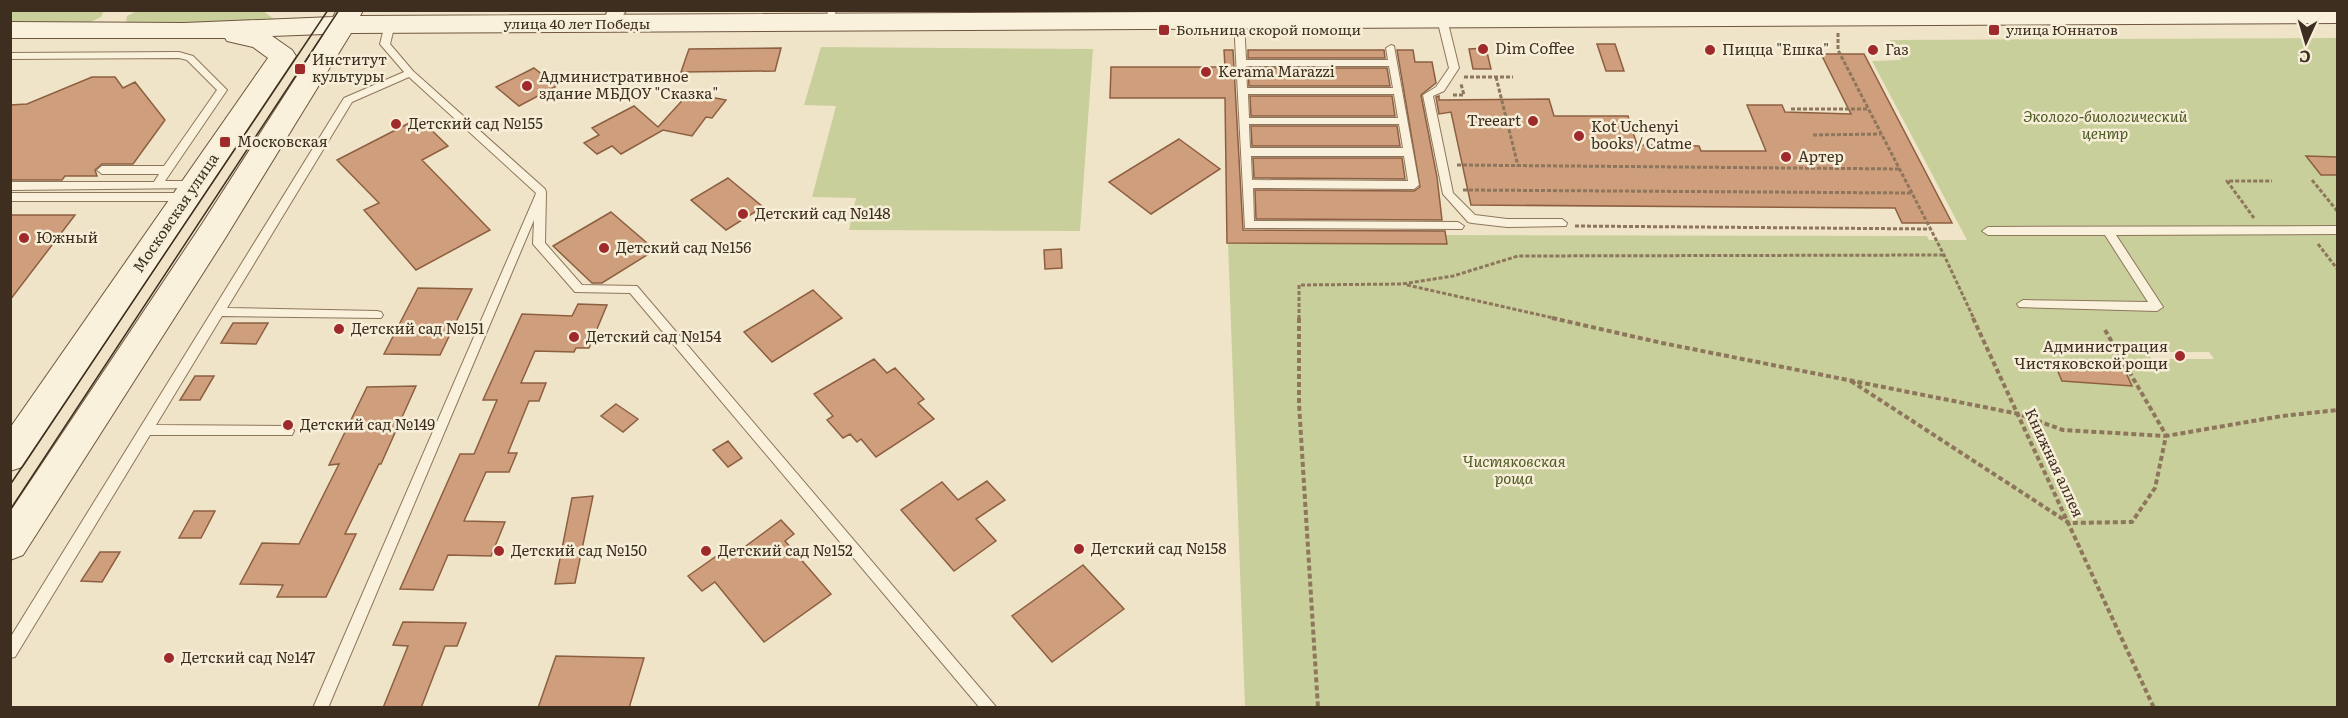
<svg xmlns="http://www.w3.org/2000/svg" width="2348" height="718" viewBox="0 0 2348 718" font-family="Literata,serif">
	<rect width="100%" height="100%" fill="#f0e4c8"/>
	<path fill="#c9cf9b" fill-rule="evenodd" d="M 101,10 L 103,13 L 101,17 L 84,25 L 11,24 L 11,11 Z
		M 139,10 L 263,11 L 274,19 L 268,23 L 133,24 L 126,21 L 127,16 Z
		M 2337,38 L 2337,707 L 1245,707 L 1228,243 L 1447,244 L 1445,235 L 1927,236 L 1929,240 L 1967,240 L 1872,61 L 1901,60 L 1890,40 ZM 2147,352 L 2209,352 L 2214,359 L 2152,359 ZM 2054,361 L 2123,366 L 2132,386 L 2062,381 Z
		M 821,47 L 1093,49 L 1080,231 L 849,230 L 856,198 L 812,197 L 836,106 L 804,105 Z"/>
	<path fill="#cf9f7d" stroke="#8d5f41" stroke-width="1.5" d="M 1597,44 L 1615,44 L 1624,71 L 1606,71 Z
		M 781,48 L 775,71 L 681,72 L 689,49 Z
		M 1486,48 L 1491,69 L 1473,69 L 1469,49 Z
		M 1224,50 L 1233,50 L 1243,230 L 1445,231 L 1447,244 L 1227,243 L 1225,98 L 1110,98 L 1111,67 L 1225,67 Z
		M 1248,50 L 1384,50 L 1385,58 L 1248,58 Z
		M 1397,50 L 1413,50 L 1415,62 L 1432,62 L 1436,83 L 1421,95 L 1437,177 L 1442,220 L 1256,219 L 1255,190 L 1414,191 L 1420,187 Z
		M 1821,54 L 1864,54 L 1952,223 L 1902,223 L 1895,208 L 1471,205 L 1451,112 L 1439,114 L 1436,97 L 1439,96 L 1439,100 L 1549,99 L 1554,116 L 1628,116 L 1637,145 L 1699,146 L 1701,151 L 1766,151 L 1747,105 L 1782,105 L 1785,112 L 1851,114 Z
		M 534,68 L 557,86 L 519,106 L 496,87 Z
		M 1248,68 L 1387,68 L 1390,86 L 1249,86 Z
		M 92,77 L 115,77 L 123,88 L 135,82 L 165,120 L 133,164 L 102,164 L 95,170 L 97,176 L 65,176 L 62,180 L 10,180 L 10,105 L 27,104 Z
		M 689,93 L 726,100 L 712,118 L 706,117 L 692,136 L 663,130 L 621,154 L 612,146 L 597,154 L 584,143 L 599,135 L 592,128 L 634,106 L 658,127 Z
		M 1250,96 L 1392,96 L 1395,116 L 1251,116 Z
		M 419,118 L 448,146 L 422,160 L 490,230 L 416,270 L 364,210 L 379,203 L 337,160 Z
		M 1251,126 L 1397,126 L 1400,146 L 1252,146 Z
		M 1179,139 L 1220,169 L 1151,214 L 1109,182 Z
		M 2306,156 L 2337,157 L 2337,175 L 2321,175 Z
		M 1253,158 L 1402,158 L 1405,179 L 1254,178 Z
		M 728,178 L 763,207 L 726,230 L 691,200 Z
		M 611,212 L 655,250 L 602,283 L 592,283 L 553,246 Z
		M 10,215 L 75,215 L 10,300 Z
		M 1061,249 L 1062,268 L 1045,269 L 1044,250 Z
		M 418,288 L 472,289 L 440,355 L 384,354 Z
		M 813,290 L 842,318 L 772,362 L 744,332 Z
		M 578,304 L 607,305 L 589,348 L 576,348 L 574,352 L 535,351 L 521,383 L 546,383 L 539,401 L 529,401 L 508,453 L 517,453 L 509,472 L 486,472 L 464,521 L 505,522 L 491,556 L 448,555 L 433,590 L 400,589 L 460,454 L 474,454 L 497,400 L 483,400 L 522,314 L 572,316 Z
		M 233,323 L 268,323 L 256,344 L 221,343 Z
		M 874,359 L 887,373 L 895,368 L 924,399 L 918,403 L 934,419 L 876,457 L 861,439 L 857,442 L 850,434 L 843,438 L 827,420 L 833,416 L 814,394 Z
		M 2053,360 L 2123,366 L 2132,386 L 2062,381 Z
		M 195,376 L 214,376 L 200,400 L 180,400 Z
		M 416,386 L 381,464 L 379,464 L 345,534 L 356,534 L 326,597 L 277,597 L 283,585 L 240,584 L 262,543 L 299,544 L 339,464 L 329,465 L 367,387 Z
		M 616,404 L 638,419 L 623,432 L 601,416 Z
		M 728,441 L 742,458 L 728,467 L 713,450 Z
		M 987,481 L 1005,500 L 976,519 L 996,541 L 954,571 L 901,510 L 942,482 L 958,500 Z
		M 593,496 L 575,583 L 555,584 L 572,498 Z
		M 194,511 L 215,511 L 201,538 L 179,538 Z
		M 781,520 L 794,534 L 785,541 L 831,594 L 764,642 L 715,582 L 702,591 L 688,576 L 725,550 L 731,557 Z
		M 100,552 L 120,552 L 102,582 L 81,581 Z
		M 1083,565 L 1124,609 L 1052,662 L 1012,616 Z
		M 403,622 L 466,623 L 457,646 L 445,646 L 421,708 L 383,708 L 408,646 L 393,645 Z
		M 556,656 L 644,658 L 629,708 L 538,708 Z"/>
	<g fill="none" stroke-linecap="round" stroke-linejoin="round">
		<defs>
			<path id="lane" d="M 827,10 L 837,10 L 834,15 L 828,15 Z
				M 1442,16 L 1447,19 L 1459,68 L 1444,91 L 1433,96 L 1453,193 L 1475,215 L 1507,219 L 1562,219 L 1567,223 L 1566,226 L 1507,227 L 1472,223 L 1468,222 L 1443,194 L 1423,95 L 1436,87 L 1449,68 L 1437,19 Z
				M 1239,17 L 1244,20 L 1246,60 L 1388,60 L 1386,48 L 1391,45 L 1394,46 L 1419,185 L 1414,189 L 1253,188 L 1254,221 L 1458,222 L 1464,226 L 1462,229 L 1245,228 L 1234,20 ZM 1246,66 L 1389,66 L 1393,88 L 1247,88 ZM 1248,94 L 1394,94 L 1398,118 L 1249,118 ZM 1249,124 L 1399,124 L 1403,148 L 1250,148 ZM 1251,156 L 1404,156 L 1408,181 L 1252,180 Z
				M 389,25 L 394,28 L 390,44 L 413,71 L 545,189 L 546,192 L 545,243 L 582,285 L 637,286 L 997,708 L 980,708 L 630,293 L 575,292 L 533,244 L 534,220 L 328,708 L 313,708 L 535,196 L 536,193 L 409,77 L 352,102 L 227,308 L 377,311 L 381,312 L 383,315 L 381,318 L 222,316 L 156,425 L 288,426 L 292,427 L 294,431 L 292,435 L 150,435 L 15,657 L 10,658 L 10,638 L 344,98 L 404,72 L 380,44 L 384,28 Z
				M 179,52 L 193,56 L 227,90 L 165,181 L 194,181 L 199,185 L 198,188 L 10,190 L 10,182 L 154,182 L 159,174 L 102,174 L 97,170 L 102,166 L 164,166 L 217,90 L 187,60 L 179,58 L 10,59 L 10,53 Z
				M 10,193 L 186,193 L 191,197 L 186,201 L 10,201 Z
				M 2338,226 L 2338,234 L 2116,235 L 2163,307 L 2157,311 L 2019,307 L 2017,304 L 2023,300 L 2148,302 L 2105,235 L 1988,235 L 1982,231 L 1988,227 Z"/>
			<path id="street" d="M 608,10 L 626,10 L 621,19 L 609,19 L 606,15 Z"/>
			<path id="secondary" d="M 337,10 L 363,10 L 360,16 L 1571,10 L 2338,10 L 2338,23 L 351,33 L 224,240 L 23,555 L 10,560 L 10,512 L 202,224 L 324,34 L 272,36 L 292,50 L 296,56 L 22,467 L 10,471 L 10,428 L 268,58 L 253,47 L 227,41 L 225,38 L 10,38 L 10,22 L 184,23 L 333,17 Z"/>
		</defs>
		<use href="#lane" stroke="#8d765c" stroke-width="2"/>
		<use href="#street" stroke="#8d765c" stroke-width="3"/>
		<use href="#secondary" stroke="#6f573f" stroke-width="2"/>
		<path stroke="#8d765c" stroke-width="3" stroke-dasharray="4 2" stroke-linecap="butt" d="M 1838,33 L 1838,50 L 1944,255 L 1974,319
			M 1464,77 L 1513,77
			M 1496,77 L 1518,166
			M 1453,95 L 1464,95 L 1461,84
			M 1791,109 L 1869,109
			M 1813,135 L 1882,134
			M 1457,165 L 1901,169
			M 2312,180 L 2338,212
			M 1463,190 L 1913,193
			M 2254,218 L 2227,181 L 2272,181
			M 1575,226 L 1931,229
			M 2318,244 L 2338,270
			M 1407,285 L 1558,319
			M 1299,319 L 1299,285 L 1402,284 L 1453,276 L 1518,256 L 1944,255"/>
		<path stroke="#8d765c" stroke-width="4" stroke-dasharray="5 3" stroke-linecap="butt" d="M 1299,318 L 1299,404 L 1318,708
			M 1552,318 L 1662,343 L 2019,414 L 2063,430 L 2166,436
			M 1973,318 L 2154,708
			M 2105,330 L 2166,435
			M 1851,381 L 2069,523 L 2132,522 L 2155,488 L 2166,436 L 2282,416 L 2338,410"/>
		<use href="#lane" fill="#faf1dc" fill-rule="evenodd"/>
		<use href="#street" fill="#faf1dc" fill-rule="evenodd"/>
		<use href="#secondary" fill="#faf1dc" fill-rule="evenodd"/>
		<path stroke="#3d2e20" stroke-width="1.5" d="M 10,485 L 328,10
			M 10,510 L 339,10"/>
	</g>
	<g fill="#9e2a2b" stroke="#f7eed8" stroke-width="2">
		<rect x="1158" y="24" width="12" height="12" rx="3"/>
		<rect x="1988" y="24" width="12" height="12" rx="3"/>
		<circle cx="1483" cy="49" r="6"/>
		<circle cx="1710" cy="50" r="6"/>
		<circle cx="1873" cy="50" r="6"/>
		<rect x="294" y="63" width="12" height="12" rx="3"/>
		<circle cx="1206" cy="72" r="6"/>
		<circle cx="527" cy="86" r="6"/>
		<circle cx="1533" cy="121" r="6"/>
		<circle cx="396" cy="124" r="6"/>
		<circle cx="1579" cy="136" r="6"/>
		<rect x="219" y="136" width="12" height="12" rx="3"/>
		<circle cx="1786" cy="157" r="6"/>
		<circle cx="743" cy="214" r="6"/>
		<circle cx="24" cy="238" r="6"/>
		<circle cx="604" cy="248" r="6"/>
		<circle cx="339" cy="329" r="6"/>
		<circle cx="574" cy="337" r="6"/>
		<circle cx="2180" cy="356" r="6"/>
		<circle cx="288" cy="425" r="6"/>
		<circle cx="1079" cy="549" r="6"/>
		<circle cx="499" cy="551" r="6"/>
		<circle cx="706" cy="551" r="6"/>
		<circle cx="169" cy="658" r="6"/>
	</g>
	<g text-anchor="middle" stroke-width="5" stroke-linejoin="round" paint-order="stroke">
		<g font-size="14" fill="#3d2e20" stroke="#f7eed8">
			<text x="577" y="29">улица 40 лет Победы</text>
		</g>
		<g font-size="14" fill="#3d2e20" stroke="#f7eed8" text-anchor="start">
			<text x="1176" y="35">Больница скорой помощи</text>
			<text x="2006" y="35">улица Юннатов</text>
		</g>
		<g font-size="15" fill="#3d2e20" stroke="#f7eed8" text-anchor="start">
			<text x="1495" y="54">Dim Coffee</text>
			<text x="1722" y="55">Пицца "Ешка"</text>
			<text x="1885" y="55">Газ</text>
			<text x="312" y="65">Институт<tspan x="312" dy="17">культуры</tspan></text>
			<text x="1218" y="77">Kerama Marazzi</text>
			<text x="539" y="82">Административное<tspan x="539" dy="17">здание МБДОУ "Сказка"</tspan></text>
			<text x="1521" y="126" text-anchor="end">Treeart</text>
			<text x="408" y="129">Детский сад №155</text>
			<text x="1591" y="132">Kot Uchenyi<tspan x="1591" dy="17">books / Catme</tspan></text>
			<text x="237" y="147">Московская</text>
			<text x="1798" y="162">Артер</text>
			<text x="755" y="219">Детский сад №148</text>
			<text x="36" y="243">Южный</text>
			<text x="616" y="253">Детский сад №156</text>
			<text x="351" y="334">Детский сад №151</text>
			<text x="586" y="342">Детский сад №154</text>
			<text x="2168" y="352" text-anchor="end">Администрация<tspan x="2168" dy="17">Чистяковской рощи</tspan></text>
			<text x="300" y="430">Детский сад №149</text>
			<text x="1091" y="554">Детский сад №158</text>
			<text x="511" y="556">Детский сад №150</text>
			<text x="718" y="556">Детский сад №152</text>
			<text x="181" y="663">Детский сад №147</text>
		</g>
		<g font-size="15" font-style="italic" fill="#4d5a26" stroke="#f7eed8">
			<text x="2105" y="122">Эколого-биологический<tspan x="2105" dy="17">центр</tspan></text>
			<text x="1514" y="467">Чистяковская<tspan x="1514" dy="17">роща</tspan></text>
		</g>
		<g font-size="15" fill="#3d2e20" stroke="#f7eed8">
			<text transform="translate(176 213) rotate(-56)" y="5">Московская улица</text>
			<text transform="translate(2054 463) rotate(65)" y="5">Книжная аллея</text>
		</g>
	</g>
	<rect width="2348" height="718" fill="none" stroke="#3d2e20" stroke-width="24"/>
	<g transform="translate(2306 42) rotate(184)" stroke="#f7eed8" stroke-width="4.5" paint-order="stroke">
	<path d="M0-4.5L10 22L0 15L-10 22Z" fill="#3d2e20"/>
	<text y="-9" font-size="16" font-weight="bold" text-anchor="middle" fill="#3d2e20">С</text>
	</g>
</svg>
